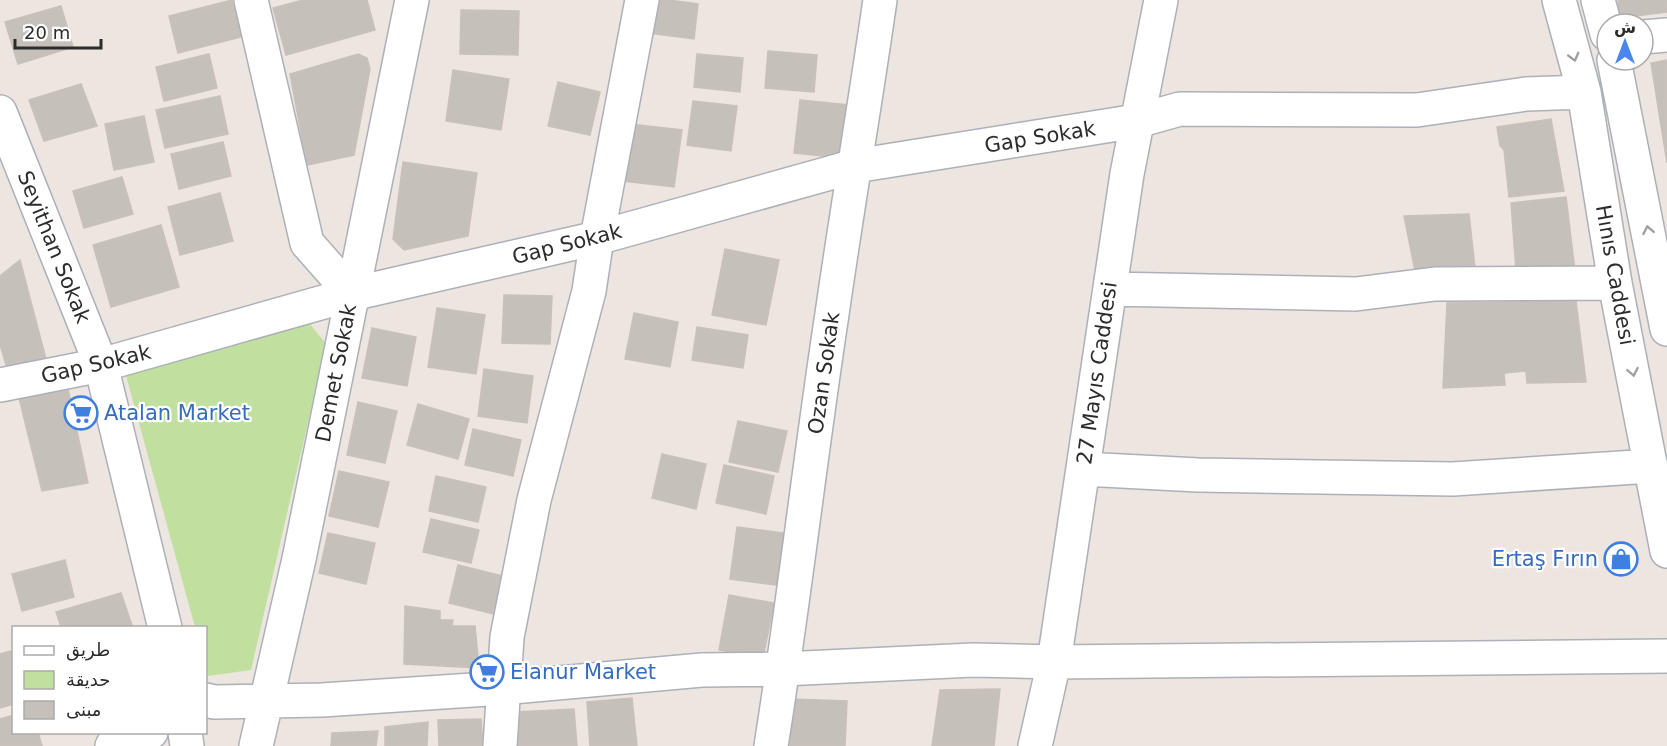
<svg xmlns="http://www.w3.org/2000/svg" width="1667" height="746" viewBox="0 0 1667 746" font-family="'DejaVu Sans',Cairo,sans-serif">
	<rect width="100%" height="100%" fill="#ede5e0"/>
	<path fill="#c1e09f" d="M 310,324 L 326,344 L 251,670 L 208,676 L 206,666 L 206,628 L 195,627 L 125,372 Z"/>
	<path fill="#c6c0bb" stroke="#c9c0b9" stroke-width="1.5" d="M 232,0 L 241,37 L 178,53 L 169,16 Z
		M 303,0 L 367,0 L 375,30 L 286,55 L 273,8 Z
		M 653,0 L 669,0 L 698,4 L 694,39 L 649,33 Z
		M 1618,0 L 1667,0 L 1667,12 L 1620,18 Z
		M 61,6 L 73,47 L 18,64 L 5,22 Z
		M 461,10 L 519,11 L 518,55 L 460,54 Z
		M 768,51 L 817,55 L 814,92 L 765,88 Z
		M 209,54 L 217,88 L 164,101 L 156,67 Z
		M 358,54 L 367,58 L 370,69 L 354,155 L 307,165 L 290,74 Z
		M 697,54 L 743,58 L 740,92 L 694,87 Z
		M 1667,60 L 1667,163 L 1651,63 Z
		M 453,70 L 509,79 L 501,130 L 446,121 Z
		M 558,82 L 600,92 L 590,135 L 548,126 Z
		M 81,84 L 97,126 L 44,141 L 29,100 Z
		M 220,96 L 228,134 L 165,148 L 156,110 Z
		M 800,100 L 849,105 L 843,158 L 794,153 Z
		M 693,101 L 737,106 L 731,151 L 687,145 Z
		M 144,116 L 154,162 L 114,170 L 105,124 Z
		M 1551,119 L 1564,191 L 1509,197 L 1504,150 L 1500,146 L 1497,127 Z
		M 630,124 L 682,130 L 674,187 L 623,181 Z
		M 223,142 L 231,176 L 179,189 L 171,154 Z
		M 403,162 L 477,173 L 468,236 L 404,250 L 393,239 Z
		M 122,177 L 133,214 L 84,228 L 73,191 Z
		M 220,193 L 233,241 L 180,255 L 168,207 Z
		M 1566,197 L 1575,271 L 1516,271 L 1511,203 Z
		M 1469,214 L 1475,268 L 1415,271 L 1404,216 Z
		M 161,225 L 179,287 L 111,307 L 93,245 Z
		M 725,249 L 779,260 L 766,325 L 712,315 Z
		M 20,260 L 46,359 L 7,368 L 0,345 L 0,276 Z
		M 504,295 L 552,296 L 550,344 L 502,343 Z
		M 1576,301 L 1586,382 L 1527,383 L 1526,371 L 1504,373 L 1505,385 L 1443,388 L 1447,303 Z
		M 437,308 L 485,315 L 476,374 L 428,367 Z
		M 634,313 L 678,322 L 670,367 L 625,359 Z
		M 697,327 L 748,335 L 743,368 L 692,360 Z
		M 372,328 L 416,337 L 407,386 L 362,378 Z
		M 484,369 L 533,376 L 527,423 L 478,416 Z
		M 67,384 L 88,483 L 42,491 L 19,398 Z
		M 358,402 L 397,411 L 385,463 L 347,455 Z
		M 418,404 L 469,419 L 458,459 L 407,445 Z
		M 738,421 L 787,431 L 778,472 L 729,462 Z
		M 473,429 L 521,440 L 513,476 L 465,465 Z
		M 662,454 L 706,464 L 696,509 L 652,498 Z
		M 724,465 L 774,476 L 766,514 L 716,503 Z
		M 339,471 L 389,482 L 378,527 L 329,516 Z
		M 436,476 L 486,487 L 478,522 L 429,511 Z
		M 431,519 L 479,530 L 471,563 L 423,552 Z
		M 737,527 L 790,534 L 783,586 L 730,579 Z
		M 328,533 L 375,543 L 366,584 L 319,573 Z
		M 65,560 L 74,597 L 22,611 L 12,574 Z
		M 458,565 L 507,577 L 498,615 L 449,603 Z
		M 121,593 L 133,628 L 70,628 L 70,625 L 61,627 L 56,612 Z
		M 729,595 L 774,603 L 763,658 L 719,650 Z
		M 405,606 L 440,611 L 440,620 L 453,620 L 452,626 L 475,626 L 479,668 L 404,664 Z
		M 14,650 L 14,704 L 0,708 L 0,654 Z
		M 1000,689 L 994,746 L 932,746 L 940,690 Z
		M 632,698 L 637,746 L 590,746 L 587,702 Z
		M 791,699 L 847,701 L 845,746 L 790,746 Z
		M 574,709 L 577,746 L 517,746 L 515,712 Z
		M 14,715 L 14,732 L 38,732 L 42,746 L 0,746 L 0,719 Z
		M 481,719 L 483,746 L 439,746 L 438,720 Z
		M 428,722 L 427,746 L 385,746 L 385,727 Z
		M 378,731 L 376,746 L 331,746 L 332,733 Z"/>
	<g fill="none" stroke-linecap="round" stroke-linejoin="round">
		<defs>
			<path id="minor" d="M 251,0 L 307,243 L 352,294
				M 1559,0 L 1584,92 L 1615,283 L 1667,551
				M 1598,0 L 1607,34
				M 1643,37 L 1667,35
				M 1614,60 L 1667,329
				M 0,112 L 101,365 L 165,628
				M 1110,289 L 1356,294 L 1435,284 L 1615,283
				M 0,385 L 101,365 L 352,294 L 597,238 L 855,166 L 1137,121 L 1180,109 L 1417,110 L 1526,94 L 1584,92
				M 1083,469 L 1198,475 L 1453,479 L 1651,466
				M 206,700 L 214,702 L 322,700 L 503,688 L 702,670 L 783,669 L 973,660 L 1054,662 L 1667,656
				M 185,732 L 187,746
				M 112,746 L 135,740 L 151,732
				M 256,746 L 299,559 L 412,0
				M 500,746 L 507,637 L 534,500 L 589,291 L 597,238 L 642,0
				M 771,746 C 794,602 810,458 832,314 C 847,209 865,105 880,0
				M 1035,746 L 1054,662 L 1127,174 L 1161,0"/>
		</defs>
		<use href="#minor" stroke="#acb0b8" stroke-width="36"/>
		<use href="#minor" stroke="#fff" stroke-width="33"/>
	</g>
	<defs><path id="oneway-chevron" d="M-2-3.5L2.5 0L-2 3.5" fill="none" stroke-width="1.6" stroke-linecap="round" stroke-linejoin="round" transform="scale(1.5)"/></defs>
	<g stroke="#a0a0a0">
		<use href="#oneway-chevron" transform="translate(1574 57) rotate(75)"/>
		<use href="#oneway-chevron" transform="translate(1648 230) rotate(-101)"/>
		<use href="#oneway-chevron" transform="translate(1633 372) rotate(79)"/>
	</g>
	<defs>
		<symbol id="supermarket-ring" viewBox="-11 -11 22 22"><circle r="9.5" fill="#fff" stroke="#3f7fe0" stroke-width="1.5"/><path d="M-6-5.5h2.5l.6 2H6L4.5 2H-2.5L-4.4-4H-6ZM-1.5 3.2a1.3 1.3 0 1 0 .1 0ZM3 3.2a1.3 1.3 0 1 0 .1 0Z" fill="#3f7fe0"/></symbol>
		<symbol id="shop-ring" viewBox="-11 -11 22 22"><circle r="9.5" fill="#fff" stroke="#3f7fe0" stroke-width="1.5"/><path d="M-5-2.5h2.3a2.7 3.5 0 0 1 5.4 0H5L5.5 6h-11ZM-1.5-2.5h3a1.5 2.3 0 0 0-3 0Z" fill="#3f7fe0"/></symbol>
	</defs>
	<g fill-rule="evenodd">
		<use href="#supermarket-ring" x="62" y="394" width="38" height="38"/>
		<use href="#shop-ring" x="1602" y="540" width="38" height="38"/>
		<use href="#supermarket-ring" x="468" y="653" width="38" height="38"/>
	</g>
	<g text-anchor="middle" stroke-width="4.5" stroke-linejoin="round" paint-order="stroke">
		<g font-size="21" fill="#2c2c2c" stroke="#fff">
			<text transform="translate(1040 137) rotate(-9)" y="7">Gap Sokak</text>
			<text transform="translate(567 244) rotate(-14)" y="7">Gap Sokak</text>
			<text transform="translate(54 247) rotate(68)" y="7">Seyithan Sokak</text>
			<text transform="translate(1615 275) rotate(80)" y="7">Hınıs Caddesi</text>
			<text transform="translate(96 364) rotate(-13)" y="7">Gap Sokak</text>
			<text transform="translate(336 373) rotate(-79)" y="7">Demet Sokak</text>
			<text transform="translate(824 373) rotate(-82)" y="7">Ozan Sokak</text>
			<text transform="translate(1097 373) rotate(-82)" y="7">27 Mayıs Caddesi</text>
		</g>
		<g font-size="21" fill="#366cbe" stroke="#fff" text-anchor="start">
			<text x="104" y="420">Atalan Market</text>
			<text x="1598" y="566" text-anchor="end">Ertaş Fırın</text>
			<text x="510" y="679">Elanur Market</text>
		</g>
	</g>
	<rect x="12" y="626" width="195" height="108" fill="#ffffff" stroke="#ababab" stroke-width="1.5"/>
	<rect x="24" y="646" width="30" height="9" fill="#ffffff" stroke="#ababab" stroke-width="1.5"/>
	<text x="66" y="656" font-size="18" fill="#2c2c2c">طريق</text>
	<rect x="24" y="671" width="30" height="18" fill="#c1e09f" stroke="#ababab" stroke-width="1.5"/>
	<text x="66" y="686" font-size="18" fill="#2c2c2c">حديقة</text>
	<rect x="24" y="701" width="30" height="18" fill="#c6c0bb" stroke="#ababab" stroke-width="1.5"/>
	<text x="66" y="716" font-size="18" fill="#2c2c2c">مبنى</text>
	<g transform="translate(1625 42)"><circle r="28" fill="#ffffff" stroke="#ababab" stroke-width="1.5"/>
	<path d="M0-4.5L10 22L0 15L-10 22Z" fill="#4986f0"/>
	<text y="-9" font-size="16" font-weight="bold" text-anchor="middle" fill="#2c2c2c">ش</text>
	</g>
	<path d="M15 39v9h86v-9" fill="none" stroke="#2c2c2c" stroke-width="3"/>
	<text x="24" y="39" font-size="18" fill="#2c2c2c" stroke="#ffffff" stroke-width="4.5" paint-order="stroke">20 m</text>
</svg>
